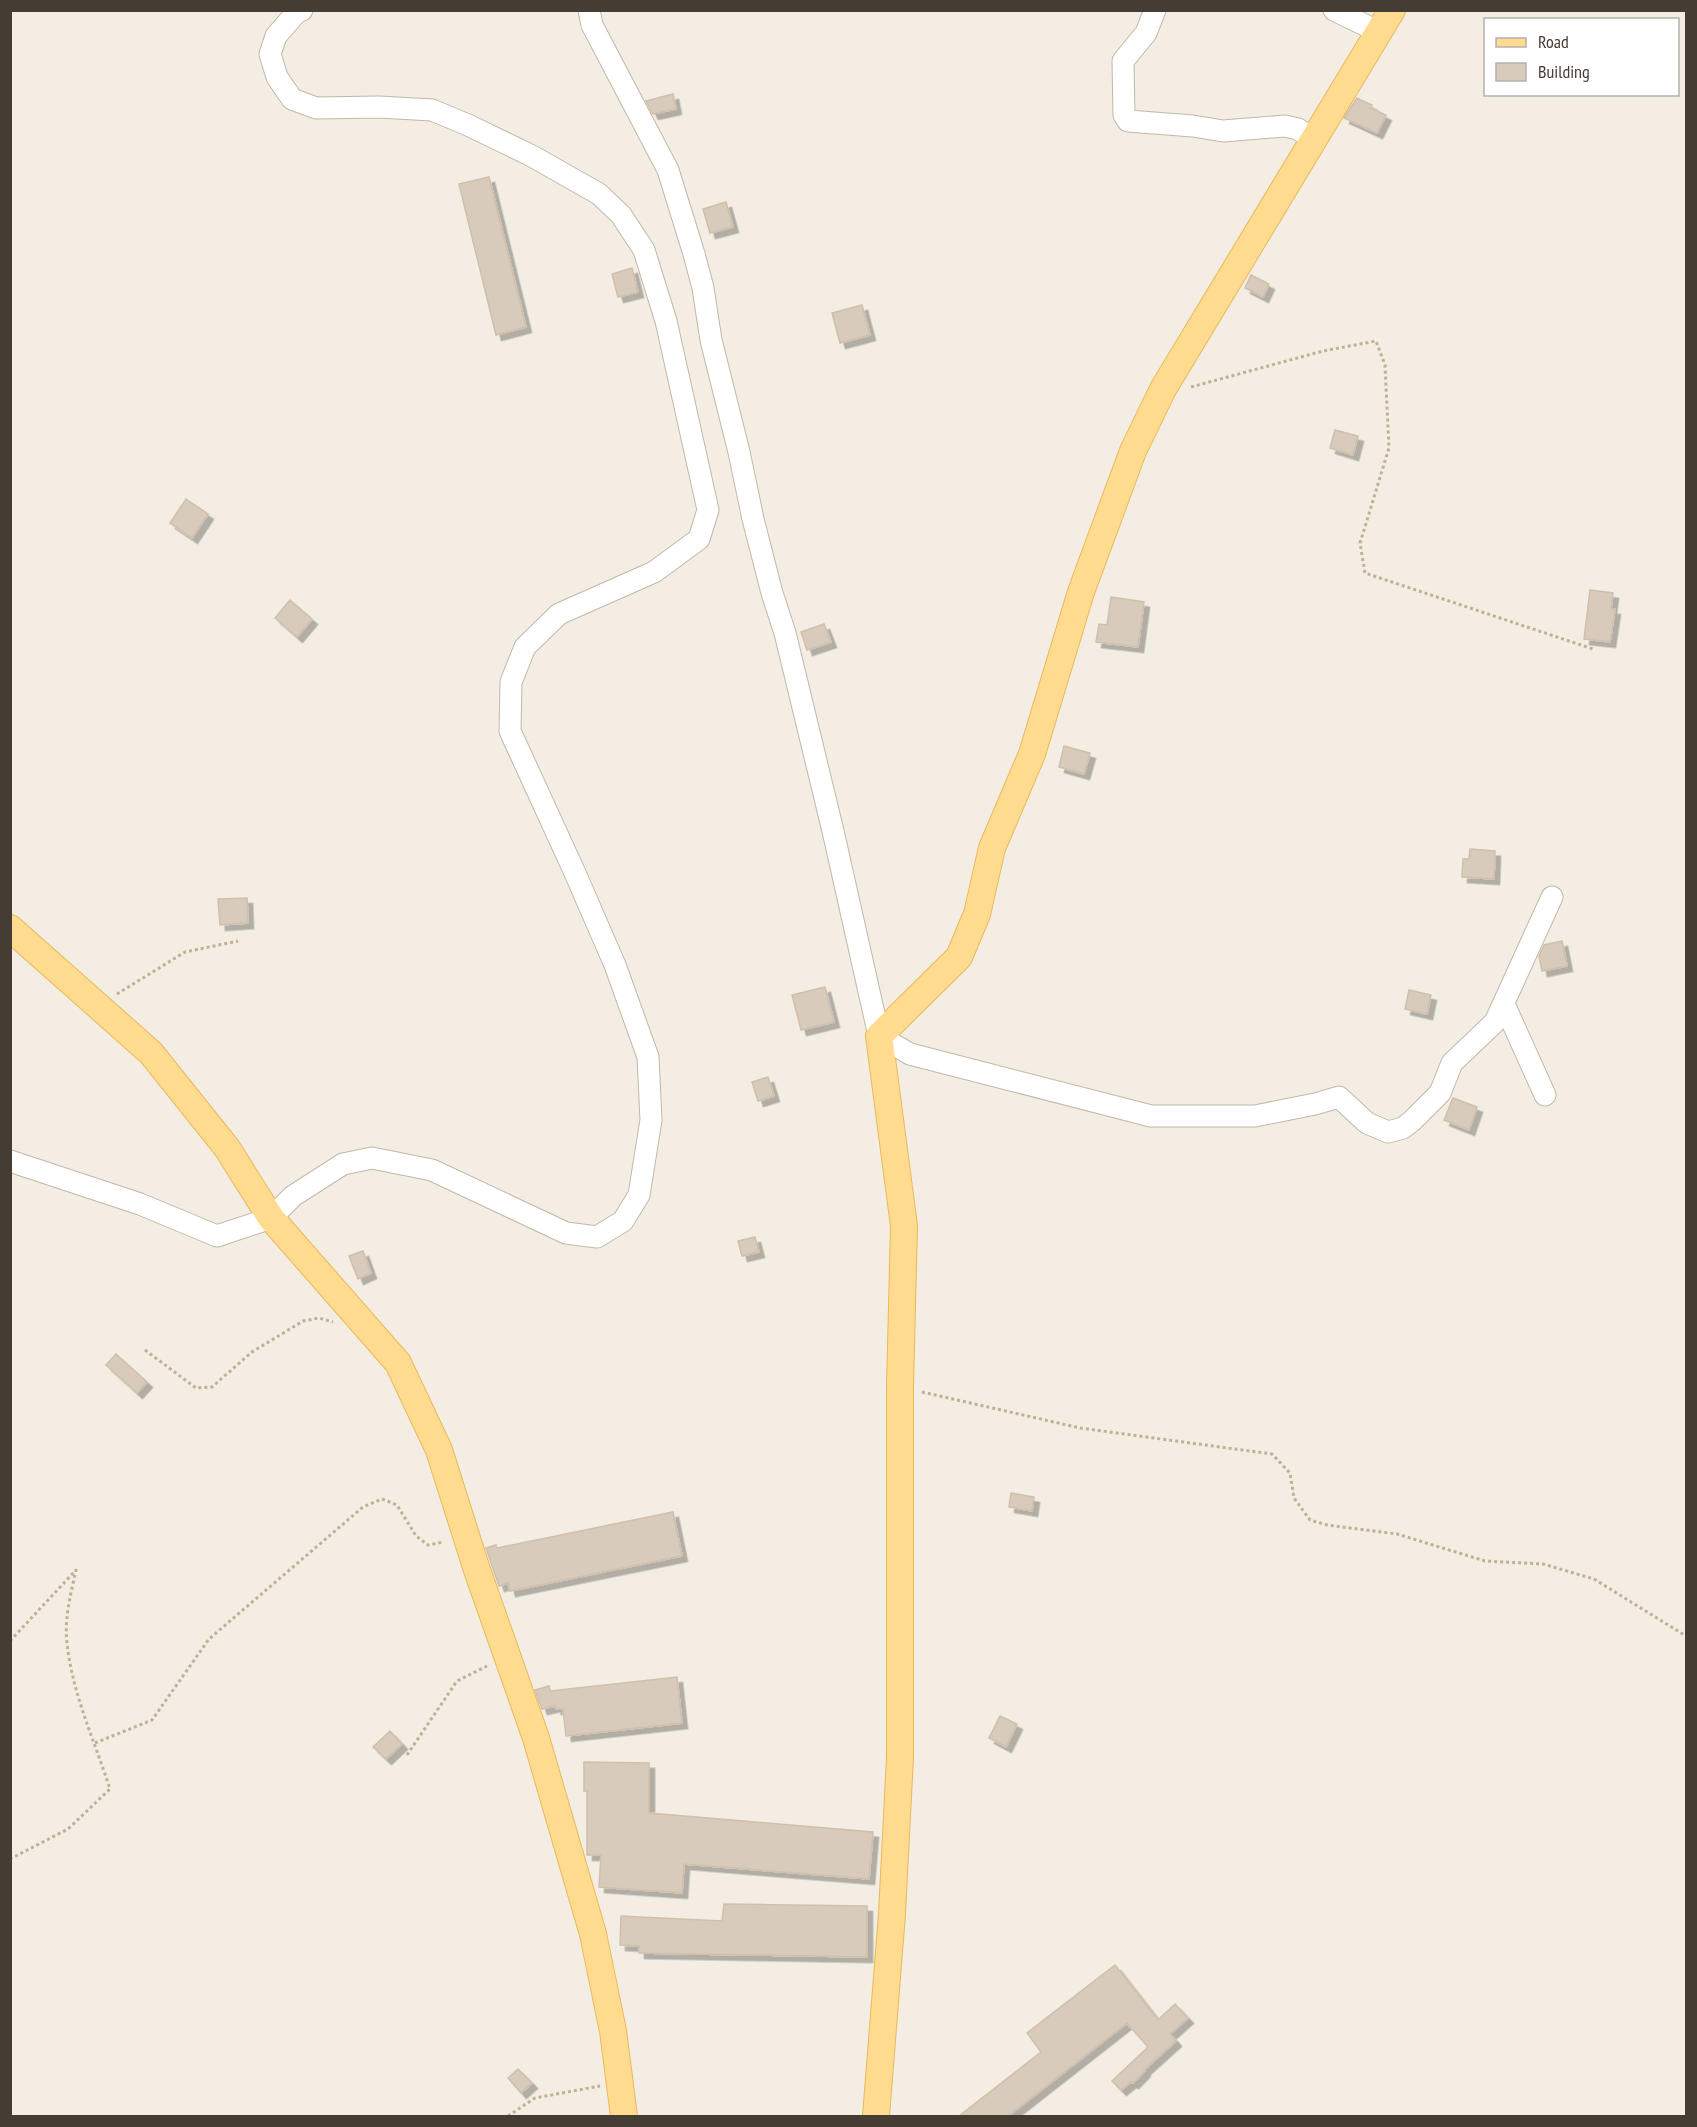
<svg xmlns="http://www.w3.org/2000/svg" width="1697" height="2127" viewBox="0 0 1697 2127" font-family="'PT Sans Narrow',sans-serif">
	<defs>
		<filter id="shadow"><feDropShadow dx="5.5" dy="5.5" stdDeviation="0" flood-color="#0004"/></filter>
	</defs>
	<rect width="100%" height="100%" fill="#f3ede3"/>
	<path fill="#d8cbbb" stroke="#d0c0ab" stroke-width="1.5" filter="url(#shadow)" d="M 673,94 L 676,109 L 653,114 L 646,101 Z
		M 1357,98 L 1372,105 L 1370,108 L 1386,115 L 1377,133 L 1344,118 Z
		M 489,177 L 526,327 L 496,335 L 459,184 Z
		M 726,202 L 733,227 L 710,233 L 703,209 Z
		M 632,268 L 638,292 L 618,297 L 612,274 Z
		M 1251,275 L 1269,284 L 1263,297 L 1245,288 Z
		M 862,305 L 870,335 L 840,343 L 832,313 Z
		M 1335,430 L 1358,436 L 1353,455 L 1330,448 Z
		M 186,499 L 208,514 L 192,538 L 170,523 Z
		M 1590,590 L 1613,593 L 1611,609 L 1615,609 L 1610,642 L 1584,639 Z
		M 1111,597 L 1144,602 L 1138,647 L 1096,642 L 1099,624 L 1107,625 Z
		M 290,600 L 312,619 L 297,637 L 275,618 Z
		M 824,624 L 831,642 L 807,650 L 801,632 Z
		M 1064,746 L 1090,753 L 1084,774 L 1059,767 Z
		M 1470,849 L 1495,851 L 1494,879 L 1462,877 L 1463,859 L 1469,859 Z
		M 247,898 L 248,923 L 220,925 L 218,899 Z
		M 1562,941 L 1567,966 L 1542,971 L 1539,956 L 1544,945 Z
		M 825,987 L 834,1022 L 801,1030 L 792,995 Z
		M 1409,990 L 1431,995 L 1427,1014 L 1405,1009 Z
		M 768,1077 L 774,1096 L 758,1101 L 752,1082 Z
		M 1453,1098 L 1477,1107 L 1469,1130 L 1444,1120 Z
		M 755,1237 L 759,1252 L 742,1256 L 738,1241 Z
		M 363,1251 L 371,1273 L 358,1279 L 349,1256 Z
		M 116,1354 L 147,1382 L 137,1393 L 106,1365 Z
		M 1011,1493 L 1034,1497 L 1032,1511 L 1009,1507 Z
		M 673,1512 L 682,1556 L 510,1591 L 508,1583 L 499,1586 L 486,1548 L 496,1545 L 497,1548 Z
		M 677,1677 L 682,1723 L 566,1736 L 563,1709 L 556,1709 L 555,1706 L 542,1709 L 535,1690 L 549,1686 L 550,1691 Z
		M 1000,1716 L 1017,1724 L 1006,1747 L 989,1738 Z
		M 390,1731 L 402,1744 L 386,1759 L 373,1747 Z
		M 584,1762 L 649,1763 L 649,1813 L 873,1832 L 869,1879 L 684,1864 L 682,1893 L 599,1887 L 601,1855 L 587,1855 L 587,1791 L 584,1791 Z
		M 724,1904 L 867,1906 L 867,1957 L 639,1953 L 639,1946 L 620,1945 L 621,1916 L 722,1921 Z
		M 1115,1965 L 1158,2020 L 1175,2004 L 1188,2018 L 1170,2034 L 1176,2041 L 1144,2070 L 1145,2071 L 1133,2083 L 1131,2082 L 1121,2090 L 1112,2081 L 1148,2047 L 1127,2023 L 1008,2116 L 959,2116 L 1041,2052 L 1027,2033 Z
		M 518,2069 L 532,2083 L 521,2093 L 508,2078 Z"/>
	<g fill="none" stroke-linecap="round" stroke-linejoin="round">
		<defs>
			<path id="minor" d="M 589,10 L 592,25 L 668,170 L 694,254 L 703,288 L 711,340 L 739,452 L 753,519 L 772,593 L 785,633 L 833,831 L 879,1036 L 910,1054 L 1151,1116 L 1255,1116 L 1315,1104 L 1339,1097 L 1367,1123 L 1388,1132 L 1403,1128 L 1412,1121 L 1440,1093 L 1452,1063 L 1495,1022 L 1552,897
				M 1155,10 L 1146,33 L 1123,61 L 1124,115 L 1128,121 L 1193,126 L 1223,131 L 1285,126 L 1298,129 L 1314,140
				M 1334,10 L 1379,32
				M 1504,1004 L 1545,1095
				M 10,1161 L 140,1204 L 217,1236 L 271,1218 L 293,1196 L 343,1164 L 372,1158 L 432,1170 L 566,1233 L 597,1237 L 623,1221 L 639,1195 L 651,1120 L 648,1057 L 615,965 L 575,873 L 510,731 L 511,682 L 525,647 L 559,614 L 654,572 L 699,539 L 708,510 L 666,321 L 644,250 L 621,215 L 599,194 L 532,156 L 468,125 L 432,110 L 379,107 L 316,108 L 292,99 L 277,77 L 270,54 L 276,36 L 296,13 L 302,10"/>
			<path id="major" d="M 10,928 L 151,1053 L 227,1148 L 271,1218 L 398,1363 L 439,1450 L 477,1570 L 536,1738 L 593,1934 L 613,2031 L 624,2116
				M 876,2116 L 892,1914 L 900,1757 L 900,1387 L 904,1226 L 879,1036 L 959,957 L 977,914 L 992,848 L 1032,754 L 1081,592 L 1133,451 L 1163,389 L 1392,10"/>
		</defs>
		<use href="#minor" stroke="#c1b8a8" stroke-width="23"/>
		<use href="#major" stroke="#eab95a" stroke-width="28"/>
		<path stroke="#c1b095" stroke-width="3" stroke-dasharray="3 3" stroke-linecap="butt" d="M 1191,387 L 1323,351 L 1376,341 L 1385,365 L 1389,448 L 1360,543 L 1365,573 L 1593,649
			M 117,994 L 185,952 L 238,941
			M 145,1350 L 196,1388 L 212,1387 L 252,1352 L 303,1321 L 319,1318 L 333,1322
			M 922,1392 L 1080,1428 L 1272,1454 L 1290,1473 L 1294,1498 L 1310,1520 L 1327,1525 L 1397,1534 L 1485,1561 L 1543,1564 L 1594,1579 L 1686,1636
			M 10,1641 L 76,1570 C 71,1593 64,1619 67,1643 C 72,1693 95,1742 110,1789 L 68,1829 L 10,1859
			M 95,1743 L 152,1720 L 209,1639 L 363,1507 L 382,1499 L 397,1505 L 416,1536 L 428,1545 L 444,1542
			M 407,1755 L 457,1681 L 487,1666
			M 508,2116 L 535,2098 L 600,2086"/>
		<use href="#minor" stroke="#fff" stroke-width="21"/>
		<use href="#major" stroke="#ffdb8f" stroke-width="26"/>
	</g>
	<rect width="1697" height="2127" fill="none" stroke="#453d33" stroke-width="24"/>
	<rect x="1484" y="18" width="195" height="78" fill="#ffffff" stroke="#b5b1ad" stroke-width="1.5"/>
	<rect x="1496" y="38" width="30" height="9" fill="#ffdb8f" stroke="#b5b1ad" stroke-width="1.5"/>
	<text x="1538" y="48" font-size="18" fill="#453d33">Road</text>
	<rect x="1496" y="63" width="30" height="18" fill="#d8cbbb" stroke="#b5b1ad" stroke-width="1.5"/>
	<text x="1538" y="78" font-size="18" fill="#453d33">Building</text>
</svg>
